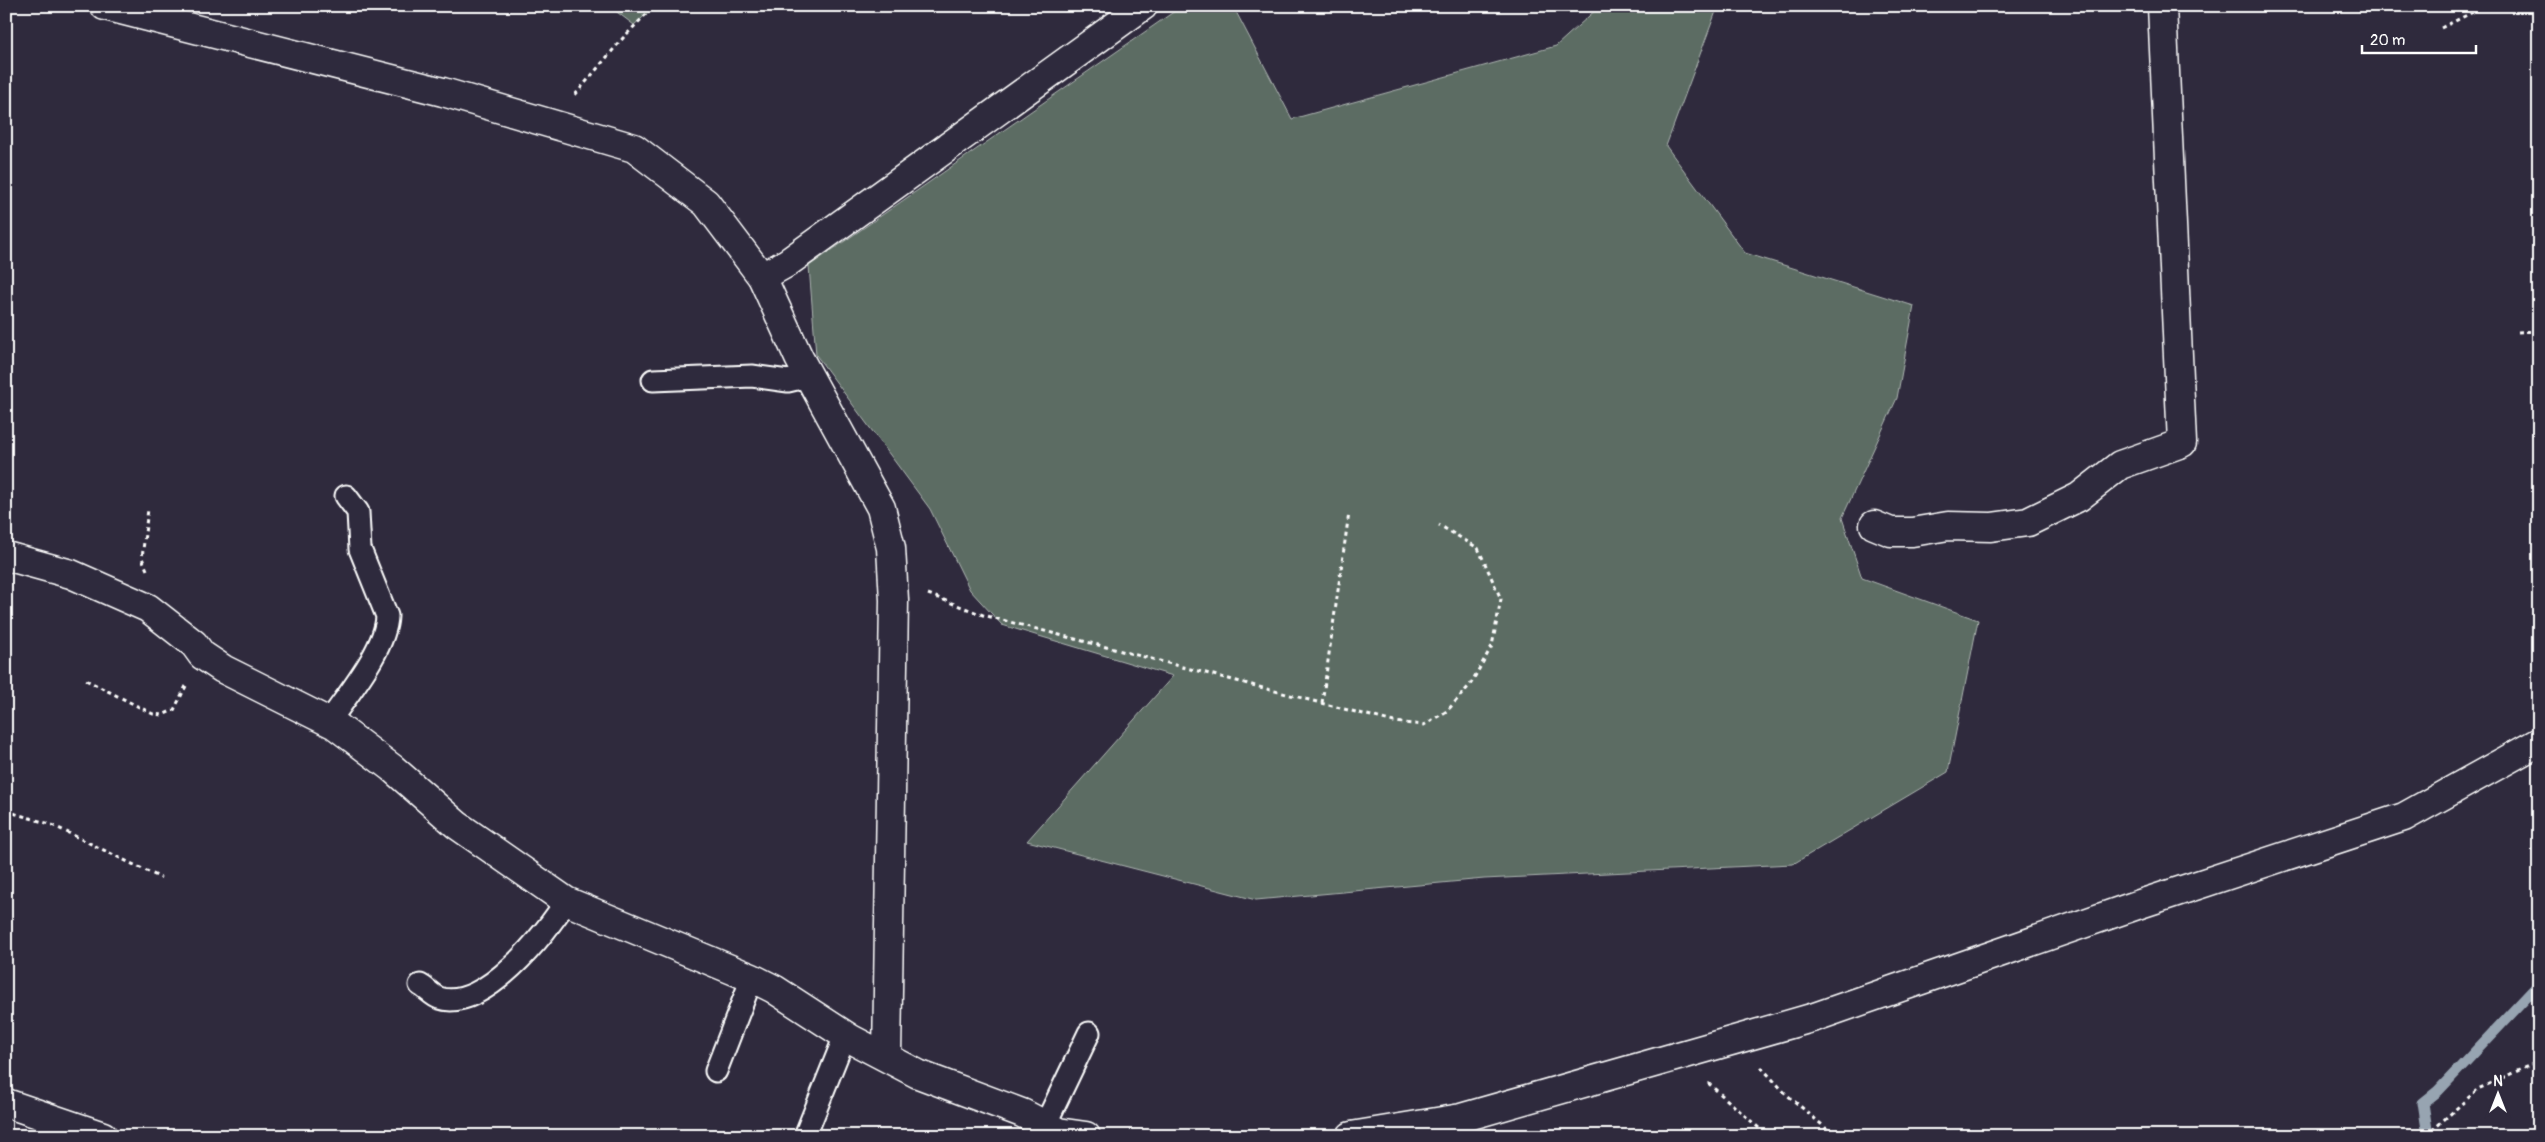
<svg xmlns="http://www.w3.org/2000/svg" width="2545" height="1142" viewBox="0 0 2545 1142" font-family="Pangolin,sans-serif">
	<rect width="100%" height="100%" fill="#2f2a3d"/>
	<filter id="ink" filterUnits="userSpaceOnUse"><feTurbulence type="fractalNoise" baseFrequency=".02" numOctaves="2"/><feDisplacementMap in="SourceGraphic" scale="10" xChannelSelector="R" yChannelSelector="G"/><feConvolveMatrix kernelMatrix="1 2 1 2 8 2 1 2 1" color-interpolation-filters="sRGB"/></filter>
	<g filter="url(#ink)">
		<path fill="#5c6c64" stroke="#aeb6b2" d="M 609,6 L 656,6 L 634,25 Z
			M 1182,6 L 1233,6 L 1292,119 L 1556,46 L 1600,6 L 1718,6 L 1666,146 L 1745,253 L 1914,306 L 1897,398 L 1842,518 L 1862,578 L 1978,620 L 1948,772 L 1793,864 L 1484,879 L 1256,900 L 1027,841 L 1173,676 L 1002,625 L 970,590 L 930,509 L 816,355 L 809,266 Z"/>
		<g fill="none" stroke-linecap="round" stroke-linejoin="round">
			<path stroke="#97a4b1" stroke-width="11" d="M 2428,1136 L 2423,1103 L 2438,1091 L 2539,984"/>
			<defs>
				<path id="service" d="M 653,380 L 752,376 L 788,381 L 809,376
					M 329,722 C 347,695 386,649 387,616 L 360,549 L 358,512 L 346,496
					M 420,985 C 426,988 433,996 439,998 C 483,1013 547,932 566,901
					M 716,1071 L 752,978
					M 1045,1125 L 1089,1033
					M 805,1136 L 845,1036"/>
				<path id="minor" d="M 105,6 L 443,92 L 634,148 L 706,203 L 762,277 L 799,358 L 881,508 L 891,548 L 894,600 L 887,1056
					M 1874,525 L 1891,532 L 1912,532 L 1948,526 L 1991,527 L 2028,522 L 2079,497 L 2120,465 L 2182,443 L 2162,6
					M 6,556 L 71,574 L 148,608 L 194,644 L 202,655 L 223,669 L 335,725 L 392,768 L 457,825 L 566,901 L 752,978 L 774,989 L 851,1039 L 918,1074 L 1022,1113 L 1058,1132 L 1086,1136
					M 1351,1136 L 1461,1118 L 1815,1017 L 2140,904 L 2404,817 L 2539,742"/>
				<path id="tertiary" d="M 762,277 L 787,263 L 1143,6"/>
				<path id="secondary" d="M 6,1103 L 103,1136"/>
			</defs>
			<use href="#service" stroke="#fff" stroke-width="25"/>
			<use href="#minor" stroke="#fff" stroke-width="31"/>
			<use href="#tertiary" stroke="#fff" stroke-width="31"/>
			<use href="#secondary" stroke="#fff" stroke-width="31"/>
			<path stroke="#fff" stroke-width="3" stroke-dasharray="4 4" stroke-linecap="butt" d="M 2441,28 L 2485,6
				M 575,95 L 623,38 L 654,6
				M 2518,332 L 2539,331
				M 147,570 L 142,558 L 148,509
				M 928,594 L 983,615 L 1394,722 L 1424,725 L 1447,711 L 1470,685 L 1492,646 L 1501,599 L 1478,548 L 1439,525
				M 86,680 L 153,714 L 162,715 L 174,710 L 187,684
				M 1322,703 L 1349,513
				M 6,811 L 50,824 L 161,878
				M 1761,1067 L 1786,1094 L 1835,1136
				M 1708,1083 L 1768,1136
				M 2426,1136 L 2478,1089 L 2539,1061"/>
			<use href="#service" stroke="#2f2a3d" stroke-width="21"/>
			<use href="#minor" stroke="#2f2a3d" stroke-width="28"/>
			<use href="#tertiary" stroke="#2f2a3d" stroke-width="28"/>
			<use href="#secondary" stroke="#2f2a3d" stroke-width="28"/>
		</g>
	</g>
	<rect width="2545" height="1142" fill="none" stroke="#2f2a3d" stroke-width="25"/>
	<rect x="12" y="12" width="2520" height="1117" fill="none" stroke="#fff" stroke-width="2" filter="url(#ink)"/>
	<g transform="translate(2498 1094)" stroke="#2f2a3d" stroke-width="4" paint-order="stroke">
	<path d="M0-4L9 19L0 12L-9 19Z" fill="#ffffff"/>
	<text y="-8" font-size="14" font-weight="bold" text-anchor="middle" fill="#ffffff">N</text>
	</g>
	<path d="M2362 45v8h114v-8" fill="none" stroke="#ffffff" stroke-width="2.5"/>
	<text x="2370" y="45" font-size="15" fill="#ffffff" stroke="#2f2a3d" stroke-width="4" paint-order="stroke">20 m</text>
</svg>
